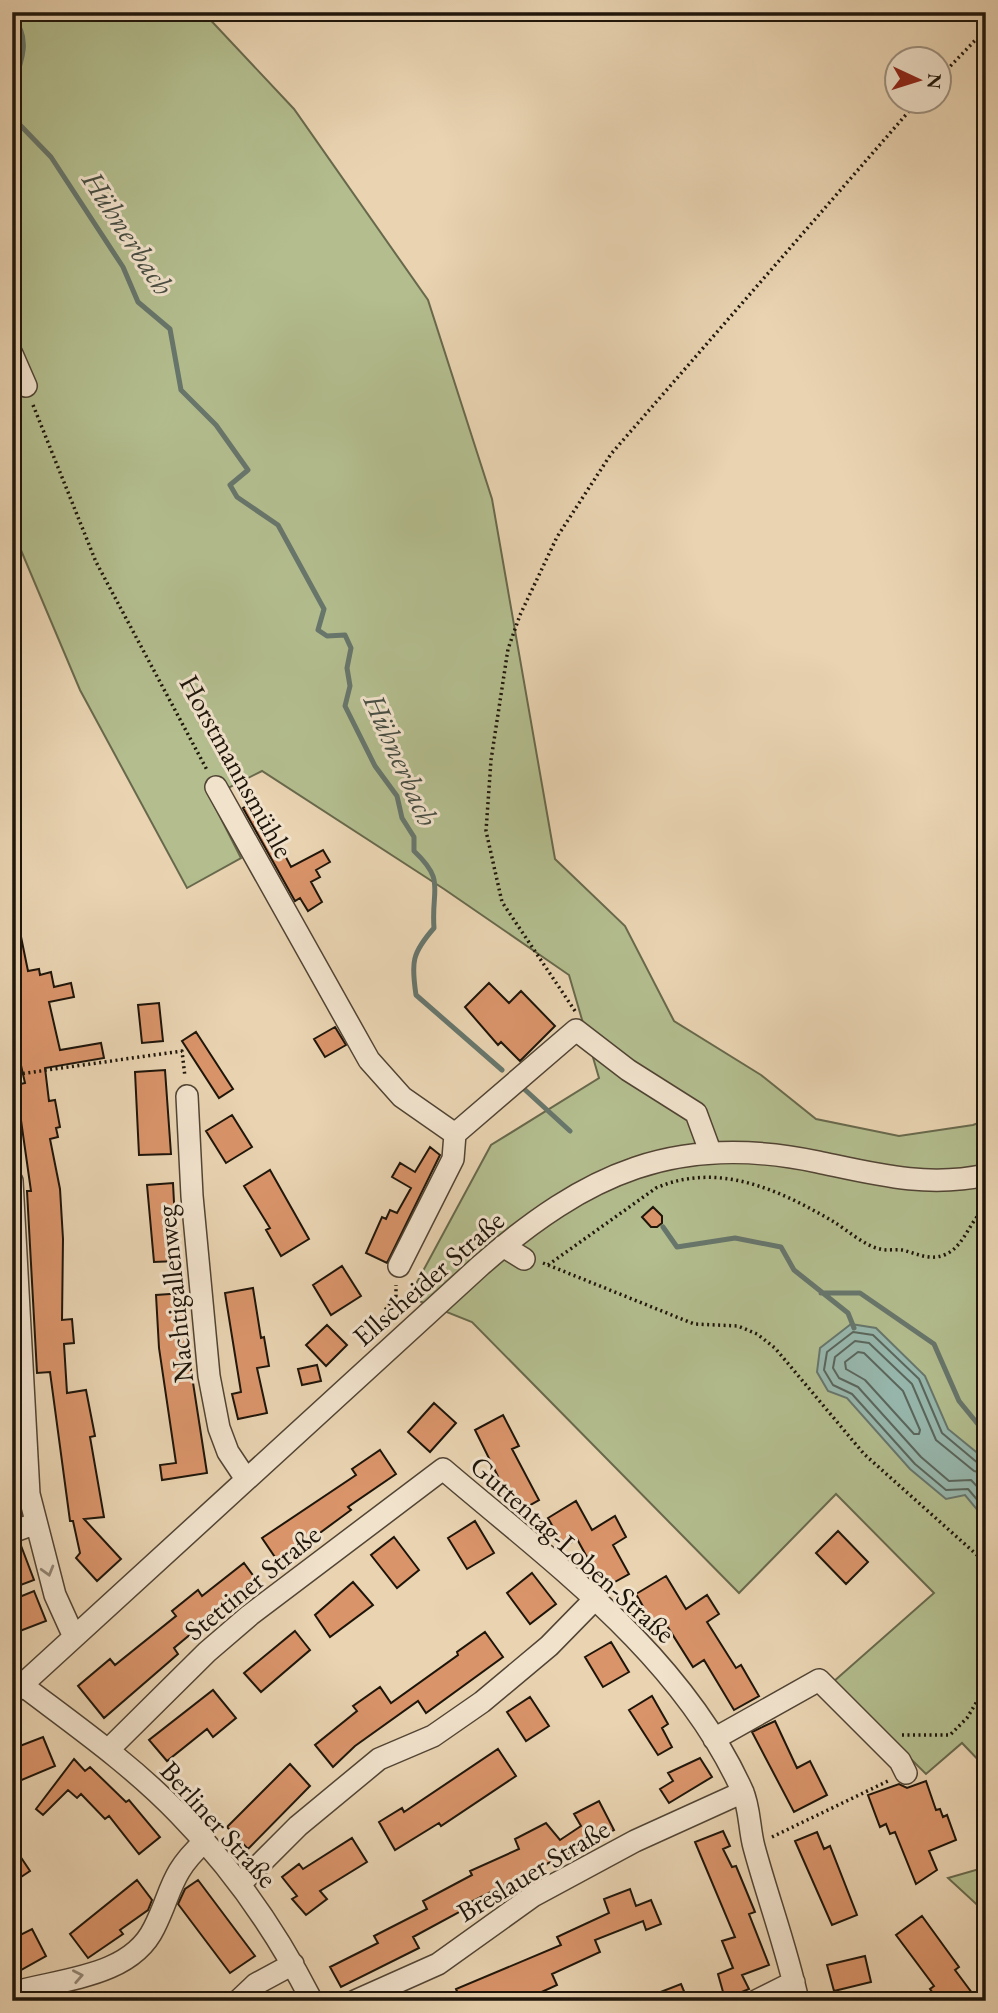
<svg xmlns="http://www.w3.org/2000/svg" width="998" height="2013" viewBox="0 0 998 2013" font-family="'EB Garamond',serif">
	<rect width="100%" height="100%" fill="#e9d3b1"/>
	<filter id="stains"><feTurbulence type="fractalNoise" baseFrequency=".00286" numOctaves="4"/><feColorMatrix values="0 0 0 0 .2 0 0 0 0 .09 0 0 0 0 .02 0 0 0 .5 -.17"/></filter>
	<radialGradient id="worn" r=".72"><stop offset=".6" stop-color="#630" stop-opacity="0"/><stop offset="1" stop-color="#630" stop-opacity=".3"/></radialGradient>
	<path fill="#b3bd8e" stroke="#68694c" stroke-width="2" d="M 12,12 L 203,12 L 294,109 L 428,300 L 492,499 L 555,859 L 625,926 L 674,1021 L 761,1075 L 816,1119 L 899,1136 L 973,1125 L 986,1120 L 986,1768 L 962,1743 L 926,1774 L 833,1682 L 934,1593 L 836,1494 L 739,1593 L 472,1322 L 409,1297 L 491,1145 L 599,1078 L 569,975 L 444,889 L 262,771 L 210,797 L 241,858 L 187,888 L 80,690 L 12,529 Z
		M 986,1867 L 986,1913 L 948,1878 Z"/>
	<path fill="#97b7ad" stroke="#67766c" stroke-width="2" d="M 851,1324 L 876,1328 L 925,1376 L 948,1429 L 986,1460 L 986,1530 L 980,1524 L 980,1513 L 965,1495 L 946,1499 L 910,1469 L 847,1398 L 828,1391 L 817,1372 L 820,1348 Z"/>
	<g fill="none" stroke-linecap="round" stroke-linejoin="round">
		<path stroke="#5a665c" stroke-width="2" d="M 858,1352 L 864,1353 L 903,1391 L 920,1430 L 919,1434 L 914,1434 L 865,1380 L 846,1369 L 845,1362 Z
			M 986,1465 L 979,1464 L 942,1433 L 919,1379 L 873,1335 L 853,1332 L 827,1352 L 824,1370 L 833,1385 L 852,1394 L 915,1464 L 946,1490 L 968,1489 L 986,1510
			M 986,1474 L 974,1471 L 936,1440 L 912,1384 L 869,1343 L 855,1341 L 835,1357 L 833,1368 L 839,1378 L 858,1387 L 921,1457 L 949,1481 L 971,1480 L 986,1496"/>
		<path stroke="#67766c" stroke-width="5" d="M 12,18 C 33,37 20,66 12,88
			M 12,103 L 20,125 L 51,157 L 123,267 L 138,302 L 170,329 L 181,390 L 216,425 L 248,470 L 230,485 L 237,497 L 278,525 L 324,609 L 318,630 L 327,636 L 345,635 L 351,648 L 347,668 L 350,686 L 345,706 L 375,766 L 397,796 L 402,818 L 414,837 L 414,851 C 446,881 431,888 434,928 C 412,953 411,962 416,995 L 502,1070
			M 522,1087 L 570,1131
			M 663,1227 L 677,1247 L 735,1238 L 781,1247 L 794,1270 L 848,1313 L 854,1328
			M 821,1293 L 860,1293 L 934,1344 L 959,1401 L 986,1434"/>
	</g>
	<path fill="#da946a" stroke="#1e150a" stroke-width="2" d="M 256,800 L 291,867 L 323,850 L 330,862 L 316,870 L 320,877 L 311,882 L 322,902 L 308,911 L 300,898 L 295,901 L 243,808 Z
		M 19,927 L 28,971 L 39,969 L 40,975 L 51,972 L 54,987 L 71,983 L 74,997 L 49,1002 L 60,1050 L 101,1043 L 104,1058 L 45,1068 L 49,1101 L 55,1100 L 60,1127 L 56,1128 L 58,1137 L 50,1139 L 60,1189 L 63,1239 L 62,1320 L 72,1319 L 74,1343 L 64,1344 L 67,1393 L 86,1390 L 95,1436 L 90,1437 L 104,1517 L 84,1519 L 121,1559 L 97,1581 L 76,1558 L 80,1553 L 73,1521 L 70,1521 L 50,1372 L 37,1373 L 27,1191 L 31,1191 L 16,1085 L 25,1083 L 12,1026 L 12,928 Z
		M 489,983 L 509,1003 L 521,991 L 555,1026 L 520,1061 L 501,1042 L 498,1045 L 465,1007 Z
		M 159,1003 L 163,1041 L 142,1043 L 138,1005 Z
		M 335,1027 L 346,1045 L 325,1057 L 314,1039 Z
		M 196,1032 L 233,1089 L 219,1098 L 182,1041 Z
		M 165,1070 L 171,1154 L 139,1155 L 135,1072 Z
		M 232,1115 L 252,1147 L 226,1163 L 206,1131 Z
		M 430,1147 L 440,1155 L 387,1263 L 366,1253 L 382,1217 L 386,1219 L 390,1210 L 397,1213 L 411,1188 L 392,1177 L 400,1163 L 415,1172 Z
		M 270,1170 L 309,1239 L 281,1256 L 266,1230 L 270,1228 L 244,1186 Z
		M 173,1183 L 177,1261 L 154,1262 L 147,1185 Z
		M 653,1207 L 662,1216 L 662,1223 L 657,1227 L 651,1227 L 642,1217 Z
		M 342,1266 L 361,1296 L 331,1315 L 313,1285 Z
		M 253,1288 L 261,1338 L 264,1337 L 269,1366 L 257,1368 L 267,1413 L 238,1419 L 232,1394 L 241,1392 L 225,1293 Z
		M 184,1293 L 187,1344 L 207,1473 L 162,1480 L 160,1465 L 176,1463 L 159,1348 L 156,1295 Z
		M 327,1325 L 347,1345 L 326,1366 L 306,1345 Z
		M 317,1365 L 321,1381 L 302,1385 L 298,1369 Z
		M 434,1403 L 456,1423 L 430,1452 L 408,1432 Z
		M 503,1415 L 519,1446 L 512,1449 L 539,1500 L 516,1513 L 475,1430 Z
		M 380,1450 L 396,1474 L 348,1507 L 351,1510 L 279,1563 L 262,1538 L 356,1475 L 352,1469 Z
		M 576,1501 L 592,1530 L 615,1516 L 626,1537 L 613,1545 L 629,1574 L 604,1588 L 577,1539 L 564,1547 L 548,1518 Z
		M 475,1521 L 494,1553 L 467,1569 L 448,1538 Z
		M 838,1531 L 868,1562 L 846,1584 L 816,1553 Z
		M 394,1537 L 419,1570 L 397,1588 L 371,1555 Z
		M 20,1543 L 34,1580 L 18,1586 L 12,1572 L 12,1545 Z
		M 244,1563 L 260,1585 L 236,1601 L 234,1598 L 174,1648 L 178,1654 L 104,1718 L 78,1686 L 110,1659 L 115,1665 L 176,1616 L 172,1611 L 198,1590 L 202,1596 Z
		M 532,1573 L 556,1604 L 530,1624 L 507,1593 Z
		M 666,1576 L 686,1609 L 707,1595 L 719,1614 L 707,1622 L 736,1668 L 741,1665 L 759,1696 L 734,1710 L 704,1660 L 693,1667 L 662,1618 L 653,1624 L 636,1594 Z
		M 353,1582 L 373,1605 L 330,1637 L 315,1615 Z
		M 34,1591 L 46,1621 L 12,1634 L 12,1600 Z
		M 295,1631 L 310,1650 L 261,1692 L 244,1673 Z
		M 485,1632 L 503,1657 L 426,1713 L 418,1701 L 355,1746 L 333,1767 L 315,1745 L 357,1711 L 353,1706 L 380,1687 L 391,1703 L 458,1655 L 457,1652 Z
		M 611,1642 L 629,1672 L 603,1687 L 585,1657 Z
		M 213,1690 L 236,1718 L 213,1737 L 207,1729 L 167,1761 L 149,1740 Z
		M 652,1696 L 668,1724 L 662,1728 L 672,1747 L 658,1755 L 629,1710 Z
		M 530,1697 L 549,1726 L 526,1741 L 507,1712 Z
		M 775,1721 L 797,1768 L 810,1761 L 827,1795 L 794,1812 L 752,1732 Z
		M 43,1737 L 55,1766 L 12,1784 L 12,1749 Z
		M 498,1749 L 516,1776 L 441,1826 L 439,1823 L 395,1850 L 379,1822 L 402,1808 L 404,1812 Z
		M 700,1758 L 712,1777 L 669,1803 L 660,1789 L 673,1781 L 668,1773 Z
		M 74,1759 L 85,1771 L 90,1767 L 126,1802 L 129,1800 L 160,1837 L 139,1854 L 109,1816 L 105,1819 L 81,1794 L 77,1798 L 68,1790 L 43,1815 L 36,1809 Z
		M 290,1764 L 310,1786 L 248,1849 L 227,1827 Z
		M 926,1781 L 936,1810 L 940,1809 L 943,1817 L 947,1815 L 956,1840 L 929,1851 L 937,1870 L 916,1884 L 895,1832 L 890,1834 L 886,1824 L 880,1827 L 868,1795 L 899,1784 L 907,1788 Z
		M 599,1801 L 614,1830 L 463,1906 L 465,1909 L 413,1937 L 419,1948 L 341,1987 L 330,1967 L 378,1943 L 374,1936 L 427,1909 L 423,1901 L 472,1875 L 470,1871 L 519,1849 L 515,1839 L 546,1823 L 560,1840 L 581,1826 L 574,1814 Z
		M 723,1831 L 730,1846 L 723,1849 L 732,1867 L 736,1866 L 755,1912 L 749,1914 L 769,1965 L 742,1975 L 749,1989 L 725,1999 L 718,1974 L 733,1968 L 722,1941 L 735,1937 L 695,1842 Z
		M 817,1832 L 824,1849 L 830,1846 L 857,1915 L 832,1925 L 795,1841 Z
		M 352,1838 L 367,1862 L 320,1891 L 327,1899 L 306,1915 L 292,1899 L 297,1896 L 282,1877 L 299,1864 L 303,1869 Z
		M 12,1844 L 30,1871 L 12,1883 Z
		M 137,1880 L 152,1900 L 148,1910 L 120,1930 L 123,1934 L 88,1958 L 70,1934 Z
		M 198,1880 L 255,1956 L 230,1973 L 178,1904 L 185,1889 Z
		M 630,1889 L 636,1906 L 651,1900 L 661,1924 L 646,1930 L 643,1921 L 595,1940 L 600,1952 L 552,1974 L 557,1985 L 522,2001 L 461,2001 L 456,1989 L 561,1945 L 557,1937 L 609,1913 L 604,1899 Z
		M 922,1916 L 959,1967 L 955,1970 L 978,2001 L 939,2001 L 930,1989 L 934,1986 L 896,1935 Z
		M 32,1929 L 46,1956 L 12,1975 L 12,1939 Z
		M 865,1956 L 871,1982 L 834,1991 L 827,1965 Z
		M 681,1984 L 688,2001 L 640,2001 L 640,2000 Z"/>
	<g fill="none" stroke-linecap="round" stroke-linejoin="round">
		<defs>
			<path id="minor" d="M 12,354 L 26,386
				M 216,787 L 369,1060 L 402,1097 L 455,1134
				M 187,1096 L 192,1196 L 209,1376 L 219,1428 L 228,1452 L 246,1479
				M 12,1181 L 29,1494 L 55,1595 L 74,1637
				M 503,1246 L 524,1259
				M 399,1266 L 453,1159 L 455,1134 L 576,1030 L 628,1070 L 696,1113 L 710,1151
				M 12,1532 L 34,1524
				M 22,1685 C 76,1726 132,1765 179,1814 C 233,1869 277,1932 312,2001
				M 12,1694 L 480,1266 C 586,1173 677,1132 818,1162 C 875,1174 927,1188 986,1175
				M 714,1739 L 819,1680 L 900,1761 L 906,1773
				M 108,1750 L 207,1652 L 250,1615 L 443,1469 C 553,1563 681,1655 742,1790 C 750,1807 749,1829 754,1847 C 768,1899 787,1949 798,2001
				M 240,1884 L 298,1826 L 379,1759 L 433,1736 L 482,1702 L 549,1646 L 595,1599
				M 12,1993 C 58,1979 130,1978 154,1928 C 173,1890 169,1874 205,1841
				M 238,2001 L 256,1984 L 293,1964
				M 355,2001 L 438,1964 L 533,1896 L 635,1841 L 743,1792
				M 756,2001 L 794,1982"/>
		</defs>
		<use href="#minor" stroke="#514434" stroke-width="24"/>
		<path stroke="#1e150a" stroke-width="3.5" stroke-dasharray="2 3.5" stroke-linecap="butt" d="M 939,78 L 986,29
			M 33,405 L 96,562 L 207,770
			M 575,1011 L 502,902 L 486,831 L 491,760 L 508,649 L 520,615 L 557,537 L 611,454 L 917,102
			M 12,1075 L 182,1051 L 185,1077
			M 543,1263 L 694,1324 L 738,1326 L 757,1334 L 775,1348 L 864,1454 L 986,1563
			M 548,1265 L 656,1188 C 718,1161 780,1190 834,1222 C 847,1230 865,1246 880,1249 C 887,1251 895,1249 902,1250 C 916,1253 929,1261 944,1255 C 965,1247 969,1220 986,1208
			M 384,1326 L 385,1310 L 396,1296 L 396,1285
			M 902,1735 L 950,1735 L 967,1718 L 986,1686
			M 772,1837 L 888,1781"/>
		<use href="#minor" stroke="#f1e2cc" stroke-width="21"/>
	</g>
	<defs><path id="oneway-chevron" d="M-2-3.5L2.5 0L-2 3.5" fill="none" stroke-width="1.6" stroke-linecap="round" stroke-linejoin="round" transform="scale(1.75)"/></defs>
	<g stroke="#928675">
		<use href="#oneway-chevron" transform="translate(48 1571) rotate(74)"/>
		<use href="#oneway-chevron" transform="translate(78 1976) rotate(-11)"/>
	</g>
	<g text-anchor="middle" stroke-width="6" stroke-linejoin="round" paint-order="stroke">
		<g font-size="28" fill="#1e150a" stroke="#f1e2cc">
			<text transform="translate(237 766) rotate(61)" y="10">Horstmannsmühle</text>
			<text transform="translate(428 1278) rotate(-41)" y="10">Ellscheider Straße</text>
			<text transform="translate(174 1294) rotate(-96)" y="10">Nachtigallenweg</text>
			<text transform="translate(573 1549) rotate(42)" y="10">Guttentag-Loben-Straße</text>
			<text transform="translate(252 1582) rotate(-39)" y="10">Stettiner Straße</text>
			<text transform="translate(219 1824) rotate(48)" y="10">Berliner Straße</text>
			<text transform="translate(533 1870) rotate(-31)" y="10">Breslauer Straße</text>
		</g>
		<g font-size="30" font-style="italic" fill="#484e43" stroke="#f1e2cc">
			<text transform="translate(128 233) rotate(57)" y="10">Hühnerbach</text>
			<text transform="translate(401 760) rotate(66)" y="10">Hühnerbach</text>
		</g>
	</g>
	<rect width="998" height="2013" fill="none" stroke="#e9d3b1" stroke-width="42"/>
	<rect x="14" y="14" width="970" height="1985" fill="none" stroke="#1e150a" stroke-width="3.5"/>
	<rect x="21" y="21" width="956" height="1971" fill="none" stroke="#1e150a" stroke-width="2"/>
	<g transform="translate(918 80) rotate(94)"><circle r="33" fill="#f1e2cc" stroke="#9d907e" stroke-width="2"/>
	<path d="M0-5L12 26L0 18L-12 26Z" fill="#8f2418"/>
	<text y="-10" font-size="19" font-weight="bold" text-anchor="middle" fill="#1e150a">N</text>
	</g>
	<rect width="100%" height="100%" filter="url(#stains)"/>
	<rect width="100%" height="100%" fill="url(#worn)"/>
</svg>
